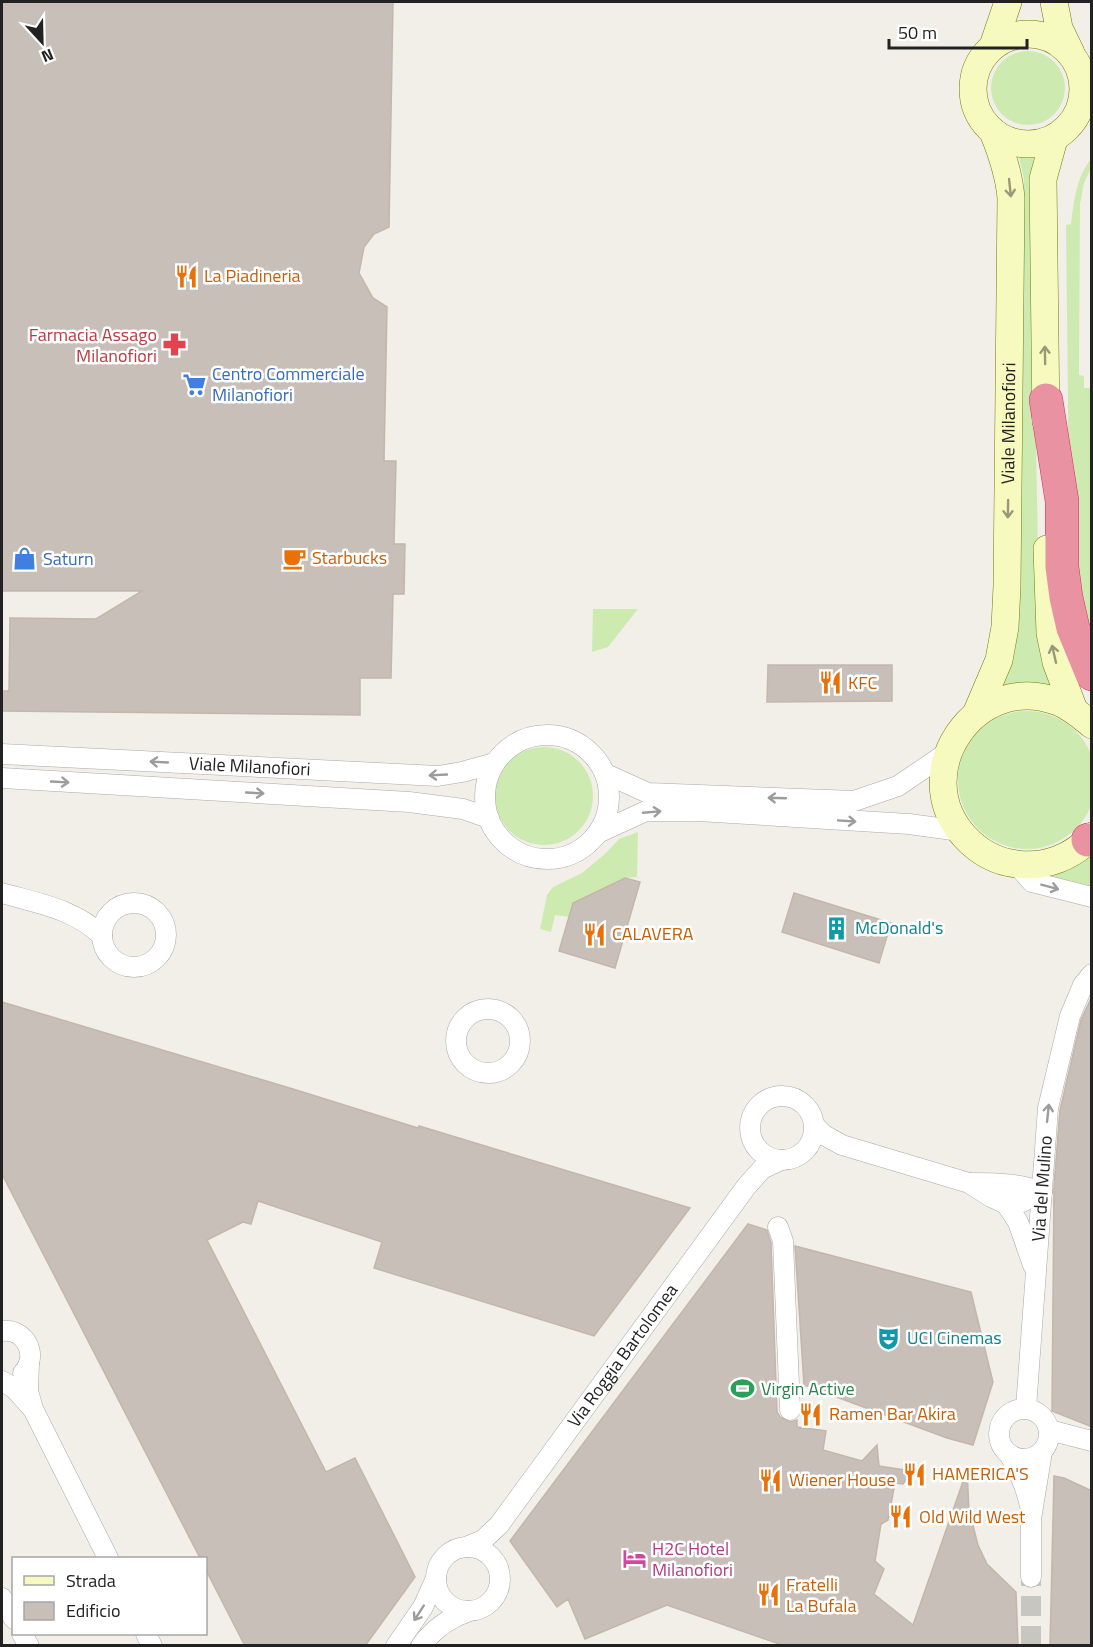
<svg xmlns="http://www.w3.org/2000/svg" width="1093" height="1647" viewBox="0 0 1093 1647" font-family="'Titillium Web',sans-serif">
	<rect width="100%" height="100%" fill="#f2efe9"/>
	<path fill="#cdebb0" d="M991 88a37 37 0 1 1 74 0a37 37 0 1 1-74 0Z
		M 1018,153 L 1034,155 L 1031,180 L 1039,603 L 1059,692 L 999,689 L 1017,635 L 1024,179 Z
		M 1091,159 L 1091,168 L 1084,183 L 1080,204 L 1079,375 L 1084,376 L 1084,388 L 1092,388 L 1091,652 L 1068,560 L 1068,406 L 1066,225 L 1071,224 C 1074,201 1076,178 1091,159 Z
		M 593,609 L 638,609 L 608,647 L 592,652 Z
		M958 780a69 69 0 1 1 138 0a69 69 0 1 1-138 0Z
		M495 796a49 49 0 1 1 98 0a49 49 0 1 1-98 0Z
		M 638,832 L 637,877 L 625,878 L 573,903 L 569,917 L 555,915 L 551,932 L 540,929 L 547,895 L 553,887 L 582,873 L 606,853 L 619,839 Z
		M 1091,852 L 1091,891 L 1043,879 Z"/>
	<path fill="#c7bfb8" stroke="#c4b6ab" stroke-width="1.5" d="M 2,2 L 393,2 L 389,227 L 374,234 L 364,247 L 359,273 L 373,298 L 387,307 L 384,461 L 396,461 L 394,544 L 405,544 L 404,594 L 393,594 L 391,678 L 360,678 L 360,715 L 2,711 L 2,691 L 9,691 L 10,618 L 96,619 L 142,591 L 2,591 Z
		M 768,665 L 892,665 L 892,701 L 767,702 Z
		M 625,878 L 640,882 L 615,968 L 559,951 L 573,903 Z
		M 794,893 L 891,923 L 879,963 L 782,932 Z
		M 1092,996 L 1092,1427 L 1052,1411 L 1054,1186 L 1060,1110 L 1081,1020 Z
		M 2,1002 L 293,1089 L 418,1128 L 419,1126 L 690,1208 L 594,1336 L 374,1268 L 382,1242 L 258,1201 L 251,1224 L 243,1222 L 207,1240 L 326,1472 L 355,1458 L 415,1577 L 365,1646 L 245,1646 L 206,1570 L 206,1558 L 200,1558 L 2,1174 Z
		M 748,1224 L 767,1230 L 771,1243 L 777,1412 L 780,1417 L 790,1422 L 797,1420 L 797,1427 L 826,1431 L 823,1450 L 862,1461 L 877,1445 L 879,1466 L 912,1471 L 903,1484 L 895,1483 L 888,1520 L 881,1524 L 875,1561 L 884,1569 L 874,1594 L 913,1625 L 967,1470 L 969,1510 L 978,1545 L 987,1564 L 1016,1592 L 1018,1646 L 785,1646 L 667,1605 L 585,1639 L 568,1599 L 557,1607 L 510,1541 Z
		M 795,1246 L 971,1292 L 993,1382 L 973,1445 L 947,1438 L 804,1385 Z
		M 1054,1476 L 1064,1478 L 1092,1491 L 1092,1646 L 1050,1646 Z"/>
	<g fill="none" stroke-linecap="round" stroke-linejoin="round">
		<path stroke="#c8c6c1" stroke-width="20" stroke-dasharray="20 10" stroke-linecap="butt" d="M 1031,1646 L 1031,1577"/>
		<defs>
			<g id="street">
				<circle cx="547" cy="797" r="62"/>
				<path id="s1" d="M 2,754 L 438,776 L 462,772 L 495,763"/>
				<path d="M 606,774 L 648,793 L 854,801 L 898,786 L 948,752"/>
				<path d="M 2,778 L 409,802 L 463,809 L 489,818"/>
				<path d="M 598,833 L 646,811 L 698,811 L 909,824 L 960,831"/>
				<path d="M 1016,864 L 1032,882 L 1092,897"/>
				<path d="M 2,893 C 37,903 75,909 102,936"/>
				<circle cx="134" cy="935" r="32"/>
				<circle cx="488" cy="1041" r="32"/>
				<circle cx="782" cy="1128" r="32"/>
				<path d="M 815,1126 L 824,1135 L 842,1145 L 969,1183 L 991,1197 L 1006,1204 L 1022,1202 L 1042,1192"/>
				<path d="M 969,1183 C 995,1183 1018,1183 1042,1192"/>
				<path d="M 1006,1204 L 1018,1222 L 1033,1265"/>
				<path d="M 778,1227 L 783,1241 L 790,1410"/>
				<path d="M 2,1331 C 26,1328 39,1356 23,1373"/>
				<path d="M 2,1381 L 14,1388 L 33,1409 L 28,1391 L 29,1363"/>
				<path id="s2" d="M 1026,1408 L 1048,1108 L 1070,1016 L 1083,985 L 1092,974"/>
				<path d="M 33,1409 L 108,1558"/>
				<circle cx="1024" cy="1434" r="25"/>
				<path d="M 1049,1430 L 1092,1441"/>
				<path d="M 1009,1454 C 1019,1471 1026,1487 1030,1506"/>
				<path id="s3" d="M 466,1547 L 483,1540 L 499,1525 L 746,1187 L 762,1169 L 781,1160"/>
				<circle cx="468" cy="1579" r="32"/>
				<path d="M 1031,1577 L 1031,1519 L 1042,1452"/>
				<path d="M 2,1598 L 14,1619"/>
				<path d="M 22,1634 L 29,1646"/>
				<path d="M 146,1634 L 152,1646"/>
				<path d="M 396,1646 L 423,1607 L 436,1578"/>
				<path d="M 421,1646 C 434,1628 449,1618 469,1611"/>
			</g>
			<g id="secondary">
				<path d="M 1054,2 L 1059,28 L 1071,53"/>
				<circle cx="1028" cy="89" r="55"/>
				<path d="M 993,46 L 1008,2"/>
				<path d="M 1046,421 L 1043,179 L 1054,139"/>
				<path d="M 1047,549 L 1050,633 L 1056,662 L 1074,710"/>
				<path id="s4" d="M 976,714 L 999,660 L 1005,627 L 1007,586 L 1011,198 C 1009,174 1002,154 993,132"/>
				<path d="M 1092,725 C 1081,716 1071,707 1058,702 C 976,670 906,773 965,837 C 979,852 997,862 1017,864 C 1045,868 1073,857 1092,836"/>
			</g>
			<path id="highway" d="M 1046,400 L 1062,501 L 1062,567 L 1066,597 L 1073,628 L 1092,674
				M 1088,840 L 1092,840"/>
		</defs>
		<use href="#street" stroke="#a9a9a9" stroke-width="21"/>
		<use href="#secondary" stroke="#707d05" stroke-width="28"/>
		<use href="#highway" stroke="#dc2a67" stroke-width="34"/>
		<use href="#street" stroke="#fff" stroke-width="20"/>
		<use href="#secondary" stroke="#f7fabf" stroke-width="27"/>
		<use href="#highway" stroke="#e892a2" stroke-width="33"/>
	</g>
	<defs><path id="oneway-shaft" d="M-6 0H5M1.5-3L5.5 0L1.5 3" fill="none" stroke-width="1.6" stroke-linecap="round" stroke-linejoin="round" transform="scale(1.5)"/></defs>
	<g stroke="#979978">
		<use href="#oneway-shaft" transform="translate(1010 188) rotate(84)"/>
		<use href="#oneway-shaft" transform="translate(1045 355) rotate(-91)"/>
		<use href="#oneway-shaft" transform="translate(1008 509) rotate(91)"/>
		<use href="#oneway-shaft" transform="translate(1054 654) rotate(-103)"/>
	</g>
	<g stroke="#9c9c9c">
		<use href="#oneway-shaft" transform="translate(159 762) rotate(-177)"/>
		<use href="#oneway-shaft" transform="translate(438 775) rotate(177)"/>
		<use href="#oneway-shaft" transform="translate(60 782) rotate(3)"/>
		<use href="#oneway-shaft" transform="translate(255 793) rotate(3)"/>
		<use href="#oneway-shaft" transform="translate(777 798) rotate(-178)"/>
		<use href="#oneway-shaft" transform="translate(652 812) rotate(-5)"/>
		<use href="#oneway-shaft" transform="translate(847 821) rotate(4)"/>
		<use href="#oneway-shaft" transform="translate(1050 887) rotate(15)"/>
		<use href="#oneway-shaft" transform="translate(1048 1113) rotate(-84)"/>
		<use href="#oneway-shaft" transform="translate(419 1613) rotate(123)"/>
	</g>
	<defs>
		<symbol id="restaurant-bare" viewBox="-9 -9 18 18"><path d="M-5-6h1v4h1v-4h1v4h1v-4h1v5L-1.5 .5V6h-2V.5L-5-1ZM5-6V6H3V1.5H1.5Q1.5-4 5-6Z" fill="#e8710a" stroke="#fff" stroke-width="2.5" paint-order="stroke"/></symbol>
		<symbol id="pharmacy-bare" viewBox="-9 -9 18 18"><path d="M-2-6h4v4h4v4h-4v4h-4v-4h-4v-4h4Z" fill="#e0444e" stroke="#fff" stroke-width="2.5" paint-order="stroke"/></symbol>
		<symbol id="supermarket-bare" viewBox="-9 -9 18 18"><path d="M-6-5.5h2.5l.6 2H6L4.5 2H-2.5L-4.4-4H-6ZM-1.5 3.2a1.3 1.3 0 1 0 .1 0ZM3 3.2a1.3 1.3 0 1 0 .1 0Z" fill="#3f7fe0" stroke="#fff" stroke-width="2.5" paint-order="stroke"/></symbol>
		<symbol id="cafe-bare" viewBox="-9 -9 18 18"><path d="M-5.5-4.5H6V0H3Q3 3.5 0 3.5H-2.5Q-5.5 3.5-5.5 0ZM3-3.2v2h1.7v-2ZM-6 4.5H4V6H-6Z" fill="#e8710a" stroke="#fff" stroke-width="2.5" paint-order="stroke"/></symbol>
		<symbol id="shop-bare" viewBox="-9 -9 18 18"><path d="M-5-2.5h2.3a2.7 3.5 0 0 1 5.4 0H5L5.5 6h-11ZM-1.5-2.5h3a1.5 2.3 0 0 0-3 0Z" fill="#3f7fe0" stroke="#fff" stroke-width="2.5" paint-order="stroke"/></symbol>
		<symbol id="building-bare" viewBox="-9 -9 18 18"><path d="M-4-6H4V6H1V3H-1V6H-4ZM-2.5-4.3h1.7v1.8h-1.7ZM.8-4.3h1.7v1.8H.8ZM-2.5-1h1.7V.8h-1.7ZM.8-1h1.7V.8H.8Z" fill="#0f9aa8" stroke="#fff" stroke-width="2.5" paint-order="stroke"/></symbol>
		<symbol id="theatre-bare" viewBox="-9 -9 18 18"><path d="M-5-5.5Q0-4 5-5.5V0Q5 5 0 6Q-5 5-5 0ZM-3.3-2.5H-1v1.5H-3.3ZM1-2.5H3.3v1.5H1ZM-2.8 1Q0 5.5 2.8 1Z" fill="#0f9aa8" stroke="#fff" stroke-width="2.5" paint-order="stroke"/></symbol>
		<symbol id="stadium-bare" viewBox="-9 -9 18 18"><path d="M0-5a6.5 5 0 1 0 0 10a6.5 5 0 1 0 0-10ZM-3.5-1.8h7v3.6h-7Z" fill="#2e9e5b" stroke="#fff" stroke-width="2.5" paint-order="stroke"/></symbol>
		<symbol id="hotel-bare" viewBox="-9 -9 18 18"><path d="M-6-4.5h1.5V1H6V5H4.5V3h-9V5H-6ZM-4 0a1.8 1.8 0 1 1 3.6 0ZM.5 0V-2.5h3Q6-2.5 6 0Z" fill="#d1479c" stroke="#fff" stroke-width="2.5" paint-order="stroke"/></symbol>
	</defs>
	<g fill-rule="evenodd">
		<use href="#restaurant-bare" x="170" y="260" width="33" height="33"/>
		<use href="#pharmacy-bare" x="158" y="328" width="33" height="33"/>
		<use href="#supermarket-bare" x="178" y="368" width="33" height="33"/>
		<use href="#cafe-bare" x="278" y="542" width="33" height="33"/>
		<use href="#shop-bare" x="8" y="542" width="33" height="33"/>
		<use href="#restaurant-bare" x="814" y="666" width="33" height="33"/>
		<use href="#building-bare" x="820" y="912" width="33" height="33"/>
		<use href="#restaurant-bare" x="578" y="918" width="33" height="33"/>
		<use href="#theatre-bare" x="872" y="1322" width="33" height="33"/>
		<use href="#stadium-bare" x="726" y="1372" width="33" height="33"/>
		<use href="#restaurant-bare" x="794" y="1398" width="33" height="33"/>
		<use href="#restaurant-bare" x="898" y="1458" width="33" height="33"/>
		<use href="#restaurant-bare" x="754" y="1464" width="33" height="33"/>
		<use href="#restaurant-bare" x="884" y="1500" width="33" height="33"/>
		<use href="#hotel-bare" x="618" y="1542" width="33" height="33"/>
		<use href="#restaurant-bare" x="752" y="1578" width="33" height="33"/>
	</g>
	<g text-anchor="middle" stroke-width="5" stroke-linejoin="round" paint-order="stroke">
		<g font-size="18" fill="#c56008" stroke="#fff" text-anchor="start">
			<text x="204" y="282">La Piadineria</text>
			<text x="312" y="564">Starbucks</text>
			<text x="848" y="689">KFC</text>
			<text x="612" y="940">CALAVERA</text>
			<text x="829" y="1420">Ramen Bar Akira</text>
			<text x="932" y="1480">HAMERICA'S</text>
			<text x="789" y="1486">Wiener House</text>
			<text x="919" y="1523">Old Wild West</text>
			<text x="786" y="1591">Fratelli<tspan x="786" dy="21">La Bufala</tspan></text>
		</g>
		<g font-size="18" fill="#be3a42" stroke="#fff" text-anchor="end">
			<text x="157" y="341">Farmacia Assago<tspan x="157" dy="21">Milanofiori</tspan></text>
		</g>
		<g font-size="18" fill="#366cbe" stroke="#fff" text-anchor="start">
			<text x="212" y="380">Centro Commerciale<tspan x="212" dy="21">Milanofiori</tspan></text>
			<text x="43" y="565">Saturn</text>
		</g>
		<g font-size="18" fill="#222" stroke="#fff">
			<text dy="6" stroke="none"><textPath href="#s4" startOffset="296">Viale Milanofiori</textPath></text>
			<text dy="6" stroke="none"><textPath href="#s1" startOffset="248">Viale Milanofiori</textPath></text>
			<text dy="6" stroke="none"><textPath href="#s2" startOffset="220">Via del Mulino</textPath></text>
			<text dy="6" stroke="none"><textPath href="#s3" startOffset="250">Via Roggia Bartolomea</textPath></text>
		</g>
		<g font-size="18" fill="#0d838f" stroke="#fff" text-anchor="start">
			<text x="855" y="934">McDonald's</text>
			<text x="907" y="1344">UCI Cinemas</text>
		</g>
		<g font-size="18" fill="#27864d" stroke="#fff" text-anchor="start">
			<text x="761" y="1395">Virgin Active</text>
		</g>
		<g font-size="18" fill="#b23c85" stroke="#fff" text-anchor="start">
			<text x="652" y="1555">H2C Hotel<tspan x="652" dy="21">Milanofiori</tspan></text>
		</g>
	</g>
	<rect width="1093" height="1647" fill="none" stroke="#222222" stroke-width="6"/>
	<rect x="12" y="1557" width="195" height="78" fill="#ffffff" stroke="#a7a7a7" stroke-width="1.5"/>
	<rect x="24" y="1576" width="30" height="9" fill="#f7fabf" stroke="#a7a7a7" stroke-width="1.5"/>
	<text x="66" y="1587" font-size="18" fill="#222222">Strada</text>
	<rect x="24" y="1602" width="30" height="18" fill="#c7bfb8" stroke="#a7a7a7" stroke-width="1.5"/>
	<text x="66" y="1617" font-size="18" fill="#222222">Edificio</text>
	<g transform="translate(42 42) rotate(158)" stroke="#ffffff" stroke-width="4.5" paint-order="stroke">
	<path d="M0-4.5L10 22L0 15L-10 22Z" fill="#222222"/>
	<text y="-9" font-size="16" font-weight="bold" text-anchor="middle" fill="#222222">N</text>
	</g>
	<path d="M889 39v9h138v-9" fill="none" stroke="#222222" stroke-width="3"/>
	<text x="898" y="39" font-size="18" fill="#222222" stroke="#ffffff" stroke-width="4.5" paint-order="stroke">50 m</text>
</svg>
